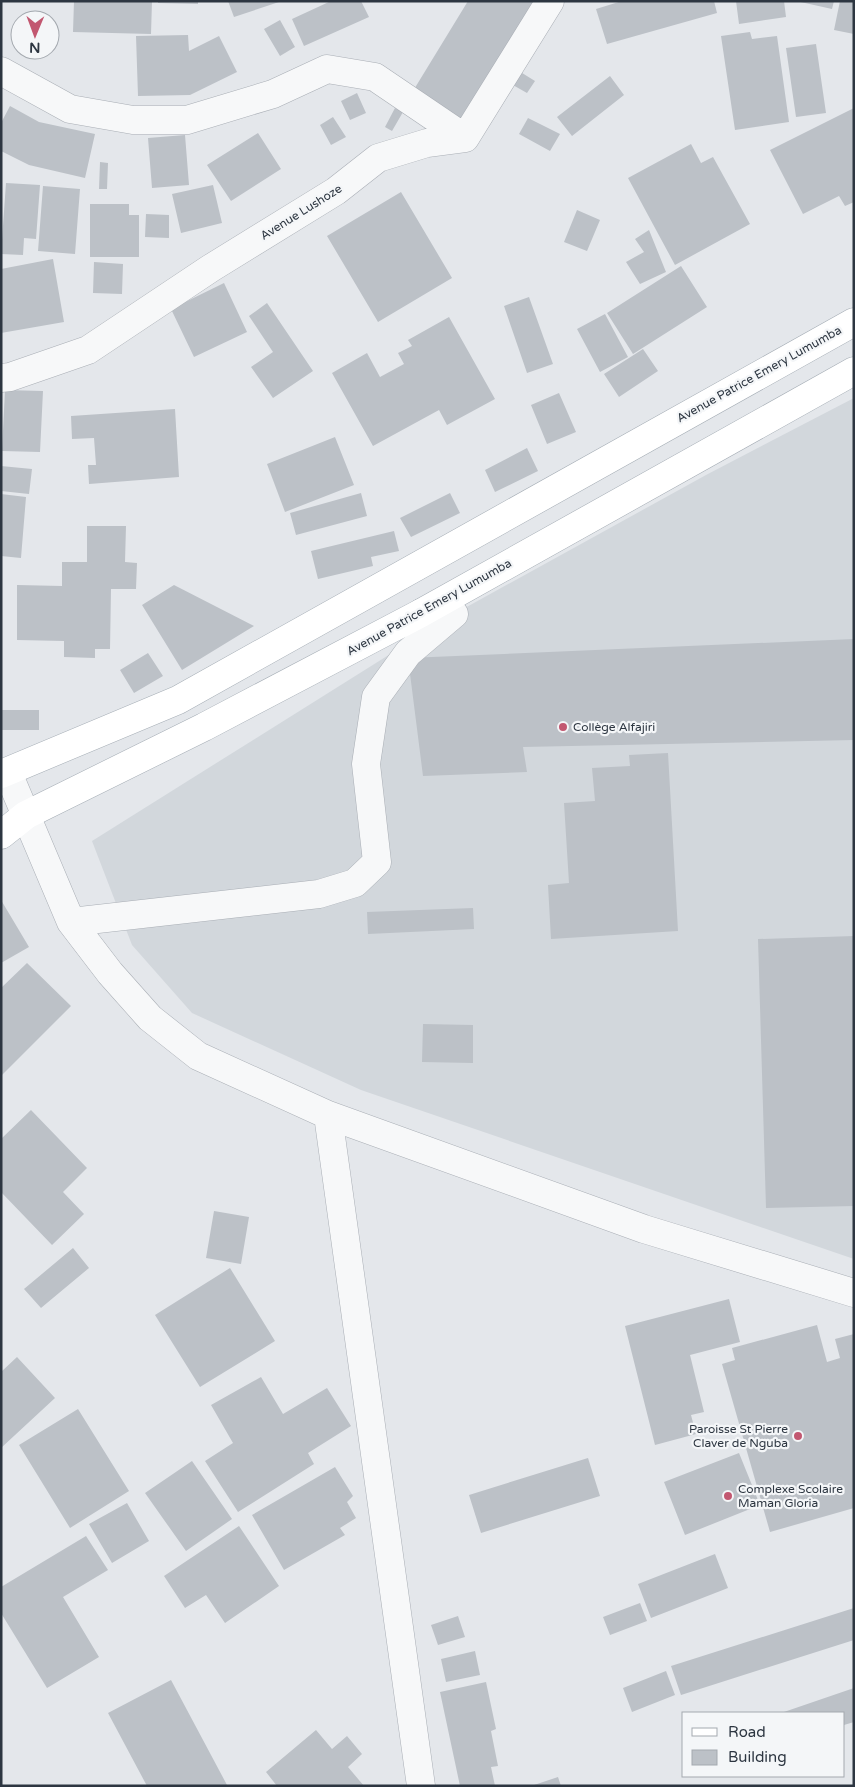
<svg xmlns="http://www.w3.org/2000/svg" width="855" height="1787" viewBox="0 0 855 1787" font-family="'Varela Round',sans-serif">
	<rect width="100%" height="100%" fill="#e4e7eb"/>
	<path fill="#d2d7dc" d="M 854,398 L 854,1259 L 361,1090 L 192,1013 L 132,945 L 92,841 L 454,614 L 706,475 Z"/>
	<path fill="#bcc1c7" d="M 74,1 L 152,1 L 151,34 L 73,32 Z
		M 158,1 L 198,1 L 198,4 L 158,3 Z
		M 228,1 L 279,1 L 279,2 L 234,17 Z
		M 331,1 L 361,1 L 369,17 L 304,46 L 292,19 Z
		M 468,1 L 532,1 L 537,4 L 465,123 L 413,91 Z
		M 622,1 L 714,1 L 717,13 L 607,44 L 596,9 Z
		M 736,1 L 784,1 L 786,17 L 739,24 Z
		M 796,1 L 834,1 L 832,9 Z
		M 840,1 L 854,1 L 854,34 L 834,30 Z
		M 280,20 L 295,47 L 280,56 L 264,29 Z
		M 750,32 L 752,39 L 777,36 L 789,122 L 735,130 L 721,36 Z
		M 188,35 L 189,51 L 219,36 L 237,72 L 190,95 L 138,96 L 136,36 Z
		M 816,44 L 826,113 L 796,117 L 786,48 Z
		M 514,68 L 535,81 L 527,93 L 506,81 Z
		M 610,76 L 624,95 L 572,136 L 557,117 Z
		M 357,93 L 366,113 L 350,120 L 341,101 Z
		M 10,106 L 39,122 L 95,134 L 85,178 L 29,165 L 1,151 L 1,123 Z
		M 395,108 L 403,112 L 392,131 L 385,127 Z
		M 854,108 L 854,202 L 845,206 L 839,196 L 803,214 L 770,150 Z
		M 333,117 L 346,137 L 331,145 L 320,125 Z
		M 528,118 L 560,134 L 550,151 L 519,134 Z
		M 258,133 L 281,169 L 231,201 L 207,165 Z
		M 185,135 L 189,185 L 152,188 L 148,138 Z
		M 691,144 L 701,163 L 713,157 L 750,224 L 675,265 L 628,178 Z
		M 100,162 L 108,163 L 107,189 L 99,189 Z
		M 6,183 L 40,185 L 36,239 L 24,238 L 23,255 L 1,254 Z
		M 213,185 L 222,223 L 181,233 L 172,194 Z
		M 43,186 L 80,189 L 75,254 L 38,251 Z
		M 401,192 L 452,278 L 378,322 L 327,236 Z
		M 90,204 L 129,204 L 129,215 L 139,215 L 139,257 L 90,257 Z
		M 577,210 L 600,220 L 587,251 L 564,242 Z
		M 146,214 L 169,215 L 169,238 L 145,237 Z
		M 649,230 L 666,272 L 640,284 L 626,262 L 644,252 L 635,239 Z
		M 53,259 L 64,322 L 1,333 L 1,269 Z
		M 94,262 L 123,264 L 122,294 L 93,293 Z
		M 681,266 L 707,307 L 633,354 L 607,313 Z
		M 224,283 L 247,332 L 194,357 L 171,309 Z
		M 529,297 L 553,364 L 527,373 L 504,306 Z
		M 267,303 L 313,371 L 273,398 L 251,367 L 273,352 L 249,316 Z
		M 605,314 L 628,357 L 600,372 L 577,329 Z
		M 449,317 L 495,399 L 447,425 L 439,410 L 373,446 L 332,373 L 367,353 L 380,377 L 404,364 L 398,353 L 412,346 L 408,340 Z
		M 643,349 L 658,371 L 619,397 L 604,374 Z
		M 5,390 L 43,391 L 40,452 L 2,451 Z
		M 559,393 L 576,432 L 547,444 L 531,405 Z
		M 175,409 L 179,477 L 89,484 L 88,465 L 96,465 L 94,438 L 72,439 L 71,416 Z
		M 335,437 L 354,485 L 285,512 L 267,464 Z
		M 527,448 L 538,471 L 495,492 L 485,470 Z
		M 1,466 L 32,469 L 29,494 L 1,491 Z
		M 361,493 L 367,516 L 296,535 L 290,513 Z
		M 450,493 L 460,513 L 411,537 L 400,518 Z
		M 1,494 L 26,497 L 21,558 L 1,556 Z
		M 87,526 L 126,526 L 125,562 L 137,563 L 136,589 L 111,589 L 110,649 L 95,649 L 95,658 L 64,657 L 64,641 L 17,640 L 17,585 L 62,586 L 62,562 L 87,562 Z
		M 394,531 L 399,551 L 371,557 L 373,566 L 318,579 L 311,551 Z
		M 174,585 L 254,626 L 182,670 L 142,605 Z
		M 854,639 L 854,740 L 523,747 L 527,772 L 423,776 L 408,658 Z
		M 148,653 L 163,676 L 134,693 L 120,670 Z
		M 1,710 L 39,710 L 39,730 L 1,730 Z
		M 668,753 L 678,931 L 551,939 L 548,885 L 569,883 L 564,803 L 595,801 L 592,768 L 630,766 L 629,755 Z
		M 1,900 L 29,947 L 1,963 Z
		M 473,908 L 474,929 L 368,934 L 367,912 Z
		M 854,936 L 854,1206 L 766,1208 L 758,939 Z
		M 27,963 L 71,1006 L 1,1076 L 1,988 Z
		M 423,1024 L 473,1025 L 473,1063 L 422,1062 Z
		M 31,1110 L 87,1168 L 63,1192 L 84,1214 L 52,1245 L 1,1192 L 1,1139 Z
		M 214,1211 L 249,1217 L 241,1264 L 206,1258 Z
		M 73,1248 L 89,1268 L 41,1308 L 24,1289 Z
		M 230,1268 L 275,1341 L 200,1387 L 155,1315 Z
		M 729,1299 L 740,1342 L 690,1355 L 704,1412 L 691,1415 L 696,1434 L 655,1445 L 625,1326 Z
		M 817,1325 L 827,1362 L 840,1358 L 835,1339 L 854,1334 L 854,1508 L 770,1532 L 722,1364 L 735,1360 L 732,1348 Z
		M 17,1357 L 55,1398 L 1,1448 L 1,1372 Z
		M 261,1377 L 283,1414 L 327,1388 L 351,1426 L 308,1453 L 314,1464 L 238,1512 L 205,1461 L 233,1443 L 211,1405 Z
		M 78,1409 L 129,1491 L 70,1528 L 19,1445 Z
		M 739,1453 L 760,1505 L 685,1535 L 664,1482 Z
		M 588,1458 L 600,1496 L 481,1533 L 469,1495 Z
		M 192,1461 L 232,1519 L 186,1551 L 145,1493 Z
		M 335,1467 L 353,1496 L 347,1502 L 356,1518 L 340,1528 L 345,1535 L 284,1570 L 252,1515 Z
		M 127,1503 L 149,1541 L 112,1563 L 89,1524 Z
		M 239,1526 L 279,1586 L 225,1623 L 206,1595 L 185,1608 L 164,1576 Z
		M 86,1536 L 108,1570 L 63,1597 L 99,1657 L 47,1688 L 1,1613 L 1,1587 Z
		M 715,1554 L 728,1588 L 651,1618 L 638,1584 Z
		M 640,1603 L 647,1621 L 610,1635 L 603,1617 Z
		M 854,1608 L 854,1640 L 681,1695 L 671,1666 Z
		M 458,1616 L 465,1637 L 438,1645 L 431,1625 Z
		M 475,1651 L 480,1675 L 446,1682 L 441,1659 Z
		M 666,1671 L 675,1695 L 632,1712 L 623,1688 Z
		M 171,1680 L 227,1785 L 147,1786 L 108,1713 Z
		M 486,1682 L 496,1729 L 491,1731 L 498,1766 L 491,1767 L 495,1786 L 460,1786 L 440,1692 Z
		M 854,1688 L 854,1722 L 844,1725 L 844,1713 L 781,1713 Z
		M 316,1730 L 332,1749 L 347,1736 L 362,1754 L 348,1767 L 364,1786 L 277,1786 L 266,1772 Z
		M 558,1777 L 561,1786 L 534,1786 L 534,1785 Z"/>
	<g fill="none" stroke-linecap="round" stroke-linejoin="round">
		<defs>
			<path id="minor" d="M 1,71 L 70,109 L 133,120 L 187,120 L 273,94 L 327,69 L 375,77 L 465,138
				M 1,378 L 10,377 L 88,350 L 211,268 L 336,191 L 378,158 L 427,143 L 465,138 L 550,1
				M 8,773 L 71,922 L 110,973 L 150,1018 L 198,1056 L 328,1115 L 421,1786
				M 71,922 L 319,894 L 355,883 L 377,862 L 366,764 L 376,697 L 408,653 L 454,614 L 421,613
				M 328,1115 L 644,1229 L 854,1293"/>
			<path id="major" d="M 1,774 L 178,700 L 854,322
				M 1,835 L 26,815 L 204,727 L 421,613 L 854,371"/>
		</defs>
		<use href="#minor" stroke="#a9aeb5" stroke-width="29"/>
		<use href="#major" stroke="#a5adb5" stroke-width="29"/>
		<use href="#minor" stroke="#f7f8f9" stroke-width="28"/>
		<use href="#major" stroke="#fff" stroke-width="28"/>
	</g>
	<g fill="#c25770" stroke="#f4f6f8" stroke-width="2">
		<circle cx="563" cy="727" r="5"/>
		<circle cx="798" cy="1436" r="5"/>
		<circle cx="728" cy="1496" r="5"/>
	</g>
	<g text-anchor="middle" stroke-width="4.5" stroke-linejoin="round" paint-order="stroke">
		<g font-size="12" fill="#2d3641" stroke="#f4f6f8">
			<text transform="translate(301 212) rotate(-32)" y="4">Avenue Lushoze</text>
			<text transform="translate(759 374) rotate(-29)" y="4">Avenue Patrice Emery Lumumba</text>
			<text transform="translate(429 607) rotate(-29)" y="4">Avenue Patrice Emery Lumumba</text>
		</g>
		<g font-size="12" fill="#2d3641" stroke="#f4f6f8" text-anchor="start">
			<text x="573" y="731">Collège Alfajiri</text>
			<text x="788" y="1433" text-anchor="end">Paroisse St Pierre<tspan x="788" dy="14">Claver de Nguba</tspan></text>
			<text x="738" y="1493">Complexe Scolaire<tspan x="738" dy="14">Maman Gloria</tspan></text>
		</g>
	</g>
	<rect width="855" height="1787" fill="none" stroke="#2d3641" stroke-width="5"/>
	<rect x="682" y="1712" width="162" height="65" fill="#f4f6f8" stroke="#a4a9af"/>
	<rect x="692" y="1728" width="25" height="8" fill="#ffffff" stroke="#a4a9af"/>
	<text x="728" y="1737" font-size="15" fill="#2d3641">Road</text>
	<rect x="692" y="1750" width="25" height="15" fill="#bcc1c7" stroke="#a4a9af"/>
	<text x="728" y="1762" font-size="15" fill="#2d3641">Building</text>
	<g transform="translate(35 35) rotate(181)"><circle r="24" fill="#f4f6f8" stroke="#a4a9af"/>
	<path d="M0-4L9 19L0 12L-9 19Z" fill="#c25770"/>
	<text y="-8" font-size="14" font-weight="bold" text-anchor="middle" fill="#2d3641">N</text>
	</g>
</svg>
